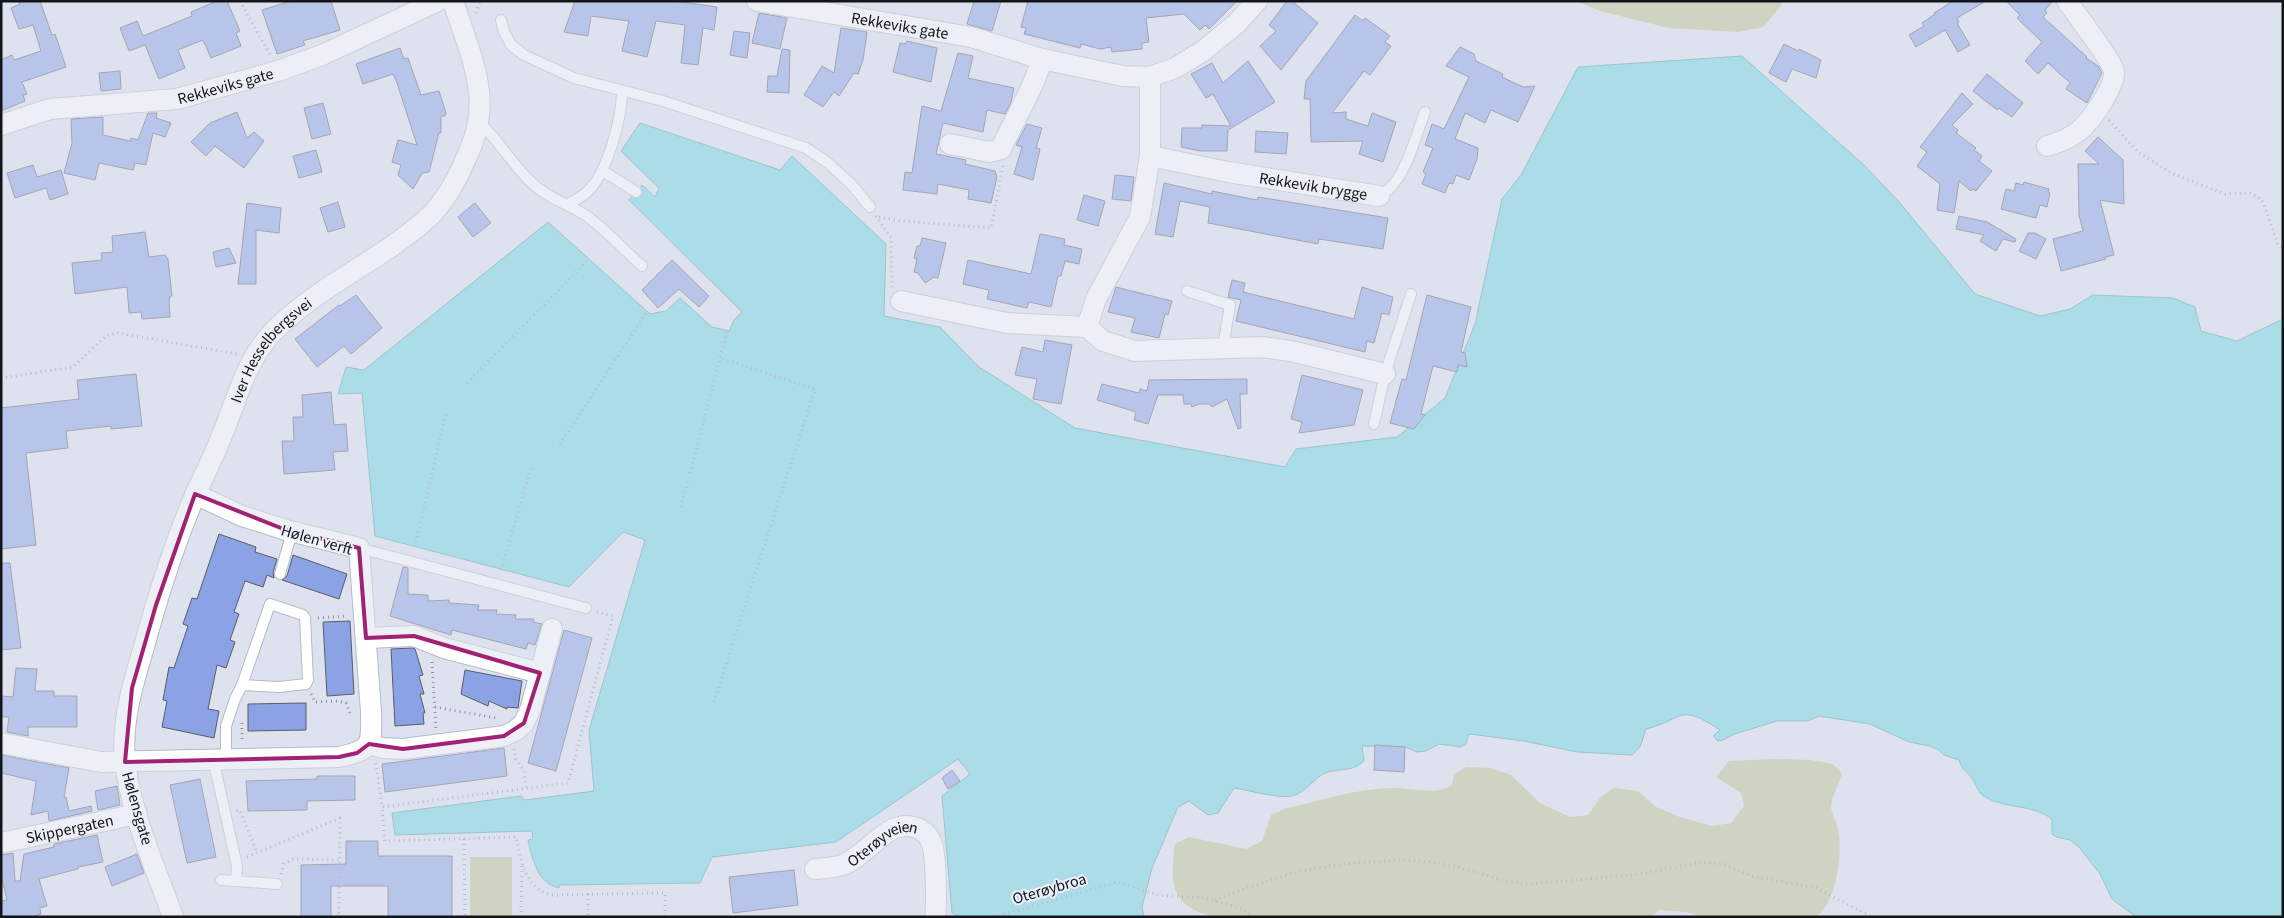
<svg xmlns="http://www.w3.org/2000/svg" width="2284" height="918" viewBox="0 0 2284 918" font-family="'Source Sans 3',sans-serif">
	<rect width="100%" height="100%" fill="#dee2ee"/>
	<path fill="#bcc08b" d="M 1576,1 L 1782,1 L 1781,6 L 1763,27 L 1738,32 L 1669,28 L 1600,11 Z
		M 1775,759 L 1811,760 L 1833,764 L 1842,774 C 1840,781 1830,802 1831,807 C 1832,815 1837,822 1838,830 C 1843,854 1837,901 1816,917 L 1702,917 L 1686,912 L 1658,910 L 1653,917 L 1215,917 C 1170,906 1170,885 1175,844 L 1189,837 L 1246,849 L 1262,841 L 1271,815 L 1284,809 C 1320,801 1357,788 1395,788 C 1414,788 1435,796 1452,785 L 1454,774 L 1466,767 L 1491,768 L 1511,775 L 1540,803 L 1570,817 L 1588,815 L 1600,798 L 1614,788 L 1638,791 L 1656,807 L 1680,817 L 1712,826 L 1731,823 L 1744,806 L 1741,793 L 1716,777 L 1729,761 Z
		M 470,857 L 512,857 L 512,917 L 470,917 Z"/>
	<path fill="#6ad8df" stroke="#509ea4" d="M 1742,56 L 1865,166 L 1900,203 L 1975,294 L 2040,316 L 2070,309 L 2093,295 L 2173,298 L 2195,307 L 2201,331 L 2237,341 L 2283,319 L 2283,917 L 2136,917 L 2112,899 L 2100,874 L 2079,847 L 2070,840 L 2056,837 L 2052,834 L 2052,819 C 2033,804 2005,809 1985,797 C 1977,793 1977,784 1972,778 C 1965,769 1963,772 1959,760 L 1944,755 L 1939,750 L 1930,746 L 1909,742 L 1870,724 L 1819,716 L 1808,721 L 1777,721 L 1735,734 L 1723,740 L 1718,741 L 1713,736 L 1720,730 C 1677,702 1686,719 1646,729 L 1640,747 L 1632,755 L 1577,752 L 1524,741 L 1469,734 L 1466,744 L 1461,747 L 1439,744 L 1426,751 L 1417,752 L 1405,747 L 1362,746 L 1364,761 C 1353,772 1342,768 1328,772 C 1315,776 1306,793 1292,796 C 1279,799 1248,790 1234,788 L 1218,813 L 1208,815 L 1189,801 L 1178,807 L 1152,868 L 1142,907 L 1144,917 L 959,917 L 952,913 L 942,796 L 970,774 L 958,759 L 836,842 L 712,857 L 700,883 L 560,885 L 559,888 C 537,883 532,858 528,840 L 533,839 L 532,831 L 395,835 L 392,813 L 521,796 L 525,800 L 594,791 L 589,730 L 645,540 L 623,532 L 569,587 L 375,536 L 362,393 L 338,394 L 346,367 L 364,370 L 548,222 L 650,314 L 666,311 L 680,298 L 712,327 L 729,331 L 734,320 L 742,312 L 629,200 L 642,185 L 655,197 L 659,188 L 621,151 L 640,123 L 780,170 L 792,156 L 886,244 L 884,316 L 940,327 L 979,367 L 1075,428 L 1285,467 L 1296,449 L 1397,437 L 1445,398 L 1475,324 L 1502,199 L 1521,175 L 1578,67 Z"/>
	<path fill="#8ba2e5" stroke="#5a5d67" d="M 19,1 L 40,1 L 52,35 L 55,34 L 66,67 L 22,82 L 27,94 L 23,95 L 25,101 L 1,111 L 1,60 L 12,55 L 14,60 L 41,51 L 33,25 L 19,29 L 11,8 L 20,4 Z
		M 217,1 L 227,1 L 240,31 L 236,33 L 241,46 L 211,58 L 203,40 L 178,50 L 185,68 L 159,79 L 145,45 L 129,51 L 120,28 L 137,21 L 143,36 L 192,16 L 191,12 Z
		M 291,1 L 331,1 L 340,30 L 303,41 L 305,45 L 277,54 L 262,10 Z
		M 575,1 L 675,1 L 717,7 L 714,30 L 703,28 L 698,65 L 681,63 L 685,25 L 656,21 L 647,57 L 622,51 L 629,21 L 591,16 L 588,36 L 564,32 Z
		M 974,1 L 1001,1 L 992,31 L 967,24 Z
		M 1028,1 L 1237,1 L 1209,29 L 1205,25 L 1200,30 L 1184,14 L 1146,18 L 1149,42 L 1142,43 L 1142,49 L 1112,52 L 1111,47 L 1100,49 L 1081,44 L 1080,48 L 1024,34 L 1026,28 L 1021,27 Z
		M 1287,1 L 1292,1 L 1318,23 L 1281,70 L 1260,46 L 1276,31 L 1269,25 Z
		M 1953,1 L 1986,1 L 1957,18 L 1959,22 L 1957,23 L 1970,45 L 1958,52 L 1945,30 L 1916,47 L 1909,35 L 1924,26 L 1922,23 L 1935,14 L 1934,13 Z
		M 2006,1 L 2053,1 L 2045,10 L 2047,13 L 2043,17 L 2087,57 L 2086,58 L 2098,66 L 2102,73 L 2087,103 L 2066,89 L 2070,83 L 2048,63 L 2038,74 L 2025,61 L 2042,42 L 2017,18 L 2020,15 Z
		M 759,13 L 787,18 L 780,49 L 752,43 Z
		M 1355,15 L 1363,21 L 1365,18 L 1390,36 L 1385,42 L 1391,46 L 1370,75 L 1364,71 L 1332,113 L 1346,112 L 1346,119 L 1368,126 L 1372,113 L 1396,122 L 1383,162 L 1359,154 L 1363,141 L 1311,142 L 1310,99 L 1304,99 L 1306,81 Z
		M 841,28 L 867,32 L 863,60 L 858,74 L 854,73 L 839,96 L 834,92 L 823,107 L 804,95 L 822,66 L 834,73 Z
		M 734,31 L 750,33 L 747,58 L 730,55 Z
		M 907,41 L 937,48 L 931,82 L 893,72 L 900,43 L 904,44 Z
		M 1784,44 L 1798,51 L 1799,49 L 1821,60 L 1816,78 L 1792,69 L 1786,82 L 1769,73 Z
		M 1460,47 L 1474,54 L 1476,61 L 1503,74 L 1502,77 L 1523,87 L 1535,86 L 1518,122 L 1491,110 L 1485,123 L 1465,113 L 1455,139 L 1478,148 L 1477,159 L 1469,180 L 1456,175 L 1453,184 L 1449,183 L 1445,193 L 1422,184 L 1426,174 L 1423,172 L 1433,148 L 1425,145 L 1432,124 L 1444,129 L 1469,77 L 1446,66 Z
		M 400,48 L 404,59 L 408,58 L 421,95 L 439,91 L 446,113 L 445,116 L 441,116 L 441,133 L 439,133 L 429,172 L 422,173 L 413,189 L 398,175 L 401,165 L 392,162 L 398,140 L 417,145 L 397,83 L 393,74 L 363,84 L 356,64 Z
		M 782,49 L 790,50 L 789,93 L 767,92 L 768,76 L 777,76 Z
		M 958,53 L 973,56 L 968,78 L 1014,88 L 1011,102 L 1005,114 L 987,110 L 983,132 L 943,123 L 939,141 L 936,154 L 966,160 L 965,164 L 995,171 L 997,177 L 991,203 L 968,199 L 969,190 L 938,184 L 937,194 L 903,190 L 905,172 L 912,173 L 922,106 L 941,111 Z
		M 1248,61 L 1275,102 L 1228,130 L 1227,151 L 1200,151 L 1181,147 L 1182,128 L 1202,128 L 1202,125 L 1231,126 L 1213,94 L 1206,98 L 1191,74 L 1212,63 L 1223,83 Z
		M 120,71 L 121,89 L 101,91 L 99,73 Z
		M 1987,74 L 2023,103 L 2012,117 L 1999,108 L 1997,110 L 1973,91 Z
		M 1962,93 L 1973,104 L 1952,125 L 1958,130 L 1956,133 L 1976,148 L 1974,150 L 1982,156 L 1979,161 L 1992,171 L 1976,191 L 1973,189 L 1971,191 L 1959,181 L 1954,213 L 1937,210 L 1940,184 L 1917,166 L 1927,152 L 1920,147 Z
		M 323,103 L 331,134 L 312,139 L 304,108 Z
		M 237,112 L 247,138 L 254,132 L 264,141 L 244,168 L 215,146 L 206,156 L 191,142 L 210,123 Z
		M 148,113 L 157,113 L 156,118 L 171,123 L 165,137 L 153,133 L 146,165 L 135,163 L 133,170 L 99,163 L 95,180 L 64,173 L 72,143 L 71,119 L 103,117 L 103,135 L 130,141 L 131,138 L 138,140 Z
		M 1027,124 L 1042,128 L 1036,148 L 1040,149 L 1033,180 L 1014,174 L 1022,147 L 1016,145 Z
		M 1256,131 L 1288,133 L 1286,154 L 1255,152 Z
		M 2098,137 L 2123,160 L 2124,204 L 2100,200 L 2114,255 L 2105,257 L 2106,259 L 2061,271 L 2053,239 L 2083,231 L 2079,215 L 2078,164 L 2099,164 L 2085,151 Z
		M 316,150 L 322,172 L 299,178 L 293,156 Z
		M 33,165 L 37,177 L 61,170 L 68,194 L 50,200 L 46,188 L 15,198 L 7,173 Z
		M 1115,175 L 1134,177 L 1131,201 L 1112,199 Z
		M 2024,182 L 2049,189 L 2048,192 L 2050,193 L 2047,207 L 2040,205 L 2036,218 L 2001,209 L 2006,189 L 2014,191 L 2016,183 L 2023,185 Z
		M 1164,183 L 1212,194 L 1212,191 L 1257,200 L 1258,197 L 1388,218 L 1383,249 L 1319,239 L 1318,244 L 1208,223 L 1210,207 L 1180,201 L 1173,237 L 1155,234 Z
		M 1084,195 L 1105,201 L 1098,226 L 1077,220 Z
		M 338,202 L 345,227 L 328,232 L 320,208 Z
		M 247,203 L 281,208 L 279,233 L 256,230 L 256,284 L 238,284 Z
		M 475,203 L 491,223 L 473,237 L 458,217 Z
		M 1959,216 L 1987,222 L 2016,239 L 2015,242 L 2003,239 L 1996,251 L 1980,241 L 1984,235 L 1956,229 Z
		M 145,232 L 149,257 L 165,255 L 168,259 L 172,296 L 170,297 L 169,301 L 170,317 L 142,319 L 141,312 L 129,313 L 127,287 L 75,294 L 72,263 L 102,260 L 101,253 L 113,252 L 112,236 Z
		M 2028,233 L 2035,233 L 2046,239 L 2036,259 L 2019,251 Z
		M 1040,234 L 1065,239 L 1064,245 L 1082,249 L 1079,264 L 1065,261 L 1061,276 L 1058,276 L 1051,307 L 1029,302 L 1027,308 L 987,299 L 989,290 L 963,284 L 968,260 L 1031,274 Z
		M 922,238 L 946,243 L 938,278 L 934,277 L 925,283 L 918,273 L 914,272 L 917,259 L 914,258 L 917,246 L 920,246 Z
		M 229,248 L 236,263 L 216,267 L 213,252 Z
		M 672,260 L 709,296 L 699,307 L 679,289 L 658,308 L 642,290 Z
		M 1232,280 L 1245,283 L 1243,292 L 1354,319 L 1362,287 L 1393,297 L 1389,315 L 1382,313 L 1374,343 L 1367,341 L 1365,352 L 1236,321 L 1241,300 L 1228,297 Z
		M 1116,287 L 1172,301 L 1168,315 L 1165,314 L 1159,338 L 1131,332 L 1135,318 L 1108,312 Z
		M 356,295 L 382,328 L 351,354 L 344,346 L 317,367 L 295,339 L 339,305 L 340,306 Z
		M 1427,295 L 1471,307 L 1461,352 L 1465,353 L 1467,367 L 1458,365 L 1457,372 L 1433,366 L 1421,414 L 1425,415 L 1414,429 L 1390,423 L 1402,379 L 1406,380 Z
		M 1045,340 L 1072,345 L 1061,404 L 1033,399 L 1037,379 L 1015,375 L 1022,347 L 1043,352 Z
		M 136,374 L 142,426 L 111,429 L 111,426 L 66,431 L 68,448 L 26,453 L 36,545 L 1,549 L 1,408 L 79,399 L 77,380 Z
		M 1302,375 L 1363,390 L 1354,425 L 1299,433 L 1302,422 L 1291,419 Z
		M 1247,379 L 1247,394 L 1240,394 L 1241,428 L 1238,429 L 1227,399 L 1212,407 L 1210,404 L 1199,404 L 1192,407 L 1191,404 L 1184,404 L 1183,395 L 1158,395 L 1148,424 L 1134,420 L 1136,413 L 1133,411 L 1097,400 L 1102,384 L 1139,393 L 1140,389 L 1147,391 L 1149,380 Z
		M 331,392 L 334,425 L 346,424 L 348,451 L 333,452 L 335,470 L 284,474 L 282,441 L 294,441 L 293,417 L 303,417 L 302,395 Z
		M 219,534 L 256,547 L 255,552 L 277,559 L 273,573 L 274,578 L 267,575 L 263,587 L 245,581 L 234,612 L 239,614 L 230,640 L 235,642 L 226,668 L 217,665 L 208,709 L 219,711 L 214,738 L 162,727 L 167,701 L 163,700 L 169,667 L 174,668 L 188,626 L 183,624 L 192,598 L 197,599 Z
		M 293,555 L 347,574 L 339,599 L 282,580 L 287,576 Z
		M 1,563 L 10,563 L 21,648 L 1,650 Z
		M 403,567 L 408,568 L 408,594 L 428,595 L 428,601 L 449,600 L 449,603 L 479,605 L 478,610 L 497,610 L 496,614 L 516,615 L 515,619 L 534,619 L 533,622 L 542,624 L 535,645 L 528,643 L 526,649 L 452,630 L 451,635 L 390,616 Z
		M 350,621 L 354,694 L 327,696 L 323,622 Z
		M 564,630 L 592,638 L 556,771 L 528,763 Z
		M 412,648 L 415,649 L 423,675 L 419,676 L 424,694 L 420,694 L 425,713 L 423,713 L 424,724 L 395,726 L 391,649 Z
		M 16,668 L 37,669 L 35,691 L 54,691 L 54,696 L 77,696 L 77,727 L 28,727 L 28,736 L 7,732 L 9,717 L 1,717 L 1,696 L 13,697 Z
		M 465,670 L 522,681 L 518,708 L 507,707 L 507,709 L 489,701 L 488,706 L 461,694 Z
		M 306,703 L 306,730 L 248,731 L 248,704 Z
		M 1375,745 L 1405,747 L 1404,772 L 1374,770 Z
		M 504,748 L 507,776 L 385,792 L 382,764 Z
		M 1,755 L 69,768 L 64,797 L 66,797 L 69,811 L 91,806 L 92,811 L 49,821 L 48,811 L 31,815 L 36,781 L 1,773 Z
		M 952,770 L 960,781 L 948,789 L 942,778 Z
		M 317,776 L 355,776 L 355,800 L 307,801 L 307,810 L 248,811 L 246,781 L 317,779 Z
		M 200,779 L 216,857 L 187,863 L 170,785 Z
		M 117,786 L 120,805 L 98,810 L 95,791 Z
		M 97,835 L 103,862 L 78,867 L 78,869 L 39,879 L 47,906 L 40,908 L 41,914 L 32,917 L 1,917 L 1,901 L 7,900 L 1,875 L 1,855 L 13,853 L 15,881 L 20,881 L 24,854 L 54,847 L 54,844 Z
		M 346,841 L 378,841 L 378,856 L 452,856 L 452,917 L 388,917 L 388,886 L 331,886 L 331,917 L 301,917 L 301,865 L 346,864 Z
		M 137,854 L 144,873 L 112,886 L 105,867 Z
		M 794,870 L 798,905 L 733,913 L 729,877 Z"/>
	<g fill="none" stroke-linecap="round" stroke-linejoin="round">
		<defs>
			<path id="lane" d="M 501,20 L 504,32 L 511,45 L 524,55 L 574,78 L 663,101 L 806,148 L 828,163 L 852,185 L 870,207
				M 479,122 C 499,140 512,165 532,183 C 548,199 570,204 588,217 C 607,231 624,250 642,266
				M 603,171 L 636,192
				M 1379,196 C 1405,184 1415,137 1425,112
				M 568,204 C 576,200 584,196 590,189 C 608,170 622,117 622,91
				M 1187,291 L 1230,305 L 1223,348
				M 1374,424 L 1385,374 L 1411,294
				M 359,548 L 586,608
				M 280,574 L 292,532
				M 216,760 L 216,772 L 237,866 L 236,881
				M 226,760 L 226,726 L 235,699 L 242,685 L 270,604 L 303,615 L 305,618 L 308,680 L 306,684 L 279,687 L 242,685
				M 221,880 L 277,884"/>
			<g id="street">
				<path id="s1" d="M 757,1 L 971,37 L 1042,59 L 1123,76 L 1150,77 L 1175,68 L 1203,51 L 1236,24 L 1257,1"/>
				<path id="s2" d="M 1,125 L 50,109 L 177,99 L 278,71 L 322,55 L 438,1"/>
				<path d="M 950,144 L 989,152 L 1001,149 C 1014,119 1033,91 1042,59"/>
				<path d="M 2047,146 C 2059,142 2069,139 2079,131 C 2090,122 2115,87 2114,72 C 2113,62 2075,13 2067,1"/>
				<path id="s3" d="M 1150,156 L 1228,172 L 1379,196"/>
				<path d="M 901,301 L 1007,323 L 1087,327 L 1103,341 L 1135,351 L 1262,347 L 1291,351 L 1385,374"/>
				<path d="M 1087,327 L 1096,299 L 1140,217 L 1150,156 L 1150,77"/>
				<path d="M 366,638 L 414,636 L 444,648 L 540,673"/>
				<path d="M 1,743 L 101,762 L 339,757 C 372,750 372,745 371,712 L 359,548 L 286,530 L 242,516 L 195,494"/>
				<path d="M 369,744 L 382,748 L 403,749 L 482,739 L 504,736 L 515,731 L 524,723 L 530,710 L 552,629"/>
				<path id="s4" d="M 1,843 L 137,814"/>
				<path id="s5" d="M 815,869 C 825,868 835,868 845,864 C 862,856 875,839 891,830 C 907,822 926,826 932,844 C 936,857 937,902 935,917"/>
				<path id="s6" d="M 173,917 C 156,869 130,811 125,761 C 121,723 133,683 144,647 C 158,595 175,542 196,493 C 204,475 213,458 220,440 C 236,403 245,361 273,332 C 317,286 384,259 430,216 C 444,202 456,181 464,163 C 475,140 482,118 479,92 C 476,62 462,30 453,1"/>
			</g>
		</defs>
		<use href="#lane" stroke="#b5bac5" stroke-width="12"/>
		<use href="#street" stroke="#b5bac5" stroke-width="22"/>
		<path stroke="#8f929b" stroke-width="3" stroke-dasharray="1 4" stroke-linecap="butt" d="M 240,1 L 270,55
			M 1624,2 L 1625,1
			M 476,13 L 480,1
			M 2109,120 L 2138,152 L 2173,174 L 2225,194 L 2250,193 L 2262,200 L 2278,244 L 2283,248
			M 876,216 L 891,238 L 892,287
			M 879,217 L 901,221 L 991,228 L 1003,166
			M 1,378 L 73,367 L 107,335 L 118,333 L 237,354
			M 467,383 L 589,259
			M 560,444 L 647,312
			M 681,507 L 727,331
			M 415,547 L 446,413
			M 501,570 L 532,465
			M 597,612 L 613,616 L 568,783 L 382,807 L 385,841 L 516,837 C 521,860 525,888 551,895 L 665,893 L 665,917
			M 318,618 L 346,616
			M 432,662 L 436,729
			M 311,694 L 315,702 L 338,701 L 346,703 L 351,716
			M 714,702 L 815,389 L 720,358
			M 435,707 L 496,718
			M 242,723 L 242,741
			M 514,749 L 516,759 L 524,771 L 526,788
			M 376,763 L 382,807
			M 237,811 L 240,810 L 257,853
			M 464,839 L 465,917
			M 247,857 L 340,818 L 339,917
			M 281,874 L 284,864 L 293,859 L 339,860
			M 588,894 L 588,917
			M 1215,901 L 1229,894 L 1293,873 L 1334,865 L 1365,862 L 1404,860 L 1432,862 L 1454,866 L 1502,880 L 1527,884 L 1635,875 L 1701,862 L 1723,864 L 1751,876 L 1816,888 L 1872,917
			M 521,917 L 522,865
			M 994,917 L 1118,882 L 1158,895 L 1205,898 L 1240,908 L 1255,917"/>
		<use href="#lane" stroke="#fff" stroke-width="10"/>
		<use href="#street" stroke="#fff" stroke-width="20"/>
	</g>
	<path d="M0 0H2284V918H0ZM 195,494 L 286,530 L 359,548 L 366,638 L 414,636 L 540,673 L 524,723 L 504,736 L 403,749 L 369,744 L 357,753 L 339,757 L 125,762 L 132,688 L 156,605 Z" fill="#dee2ee" fill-opacity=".55" fill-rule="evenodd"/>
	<path fill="none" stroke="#a12172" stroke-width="4" stroke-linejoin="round" d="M 195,494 L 286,530 L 359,548 L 366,638 L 414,636 L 540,673 L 524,723 L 504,736 L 403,749 L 369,744 L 357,753 L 339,757 L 125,762 L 132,688 L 156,605 Z"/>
	<g text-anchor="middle" stroke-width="4" stroke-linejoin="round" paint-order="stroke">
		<g font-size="16" fill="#131519" stroke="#ebf0fb">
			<text dy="6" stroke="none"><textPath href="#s1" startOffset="145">Rekkeviks gate</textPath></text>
			<text dy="6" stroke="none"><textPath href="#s2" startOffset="229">Rekkeviks gate</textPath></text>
			<text dy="6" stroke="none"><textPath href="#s3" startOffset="166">Rekkevik brygge</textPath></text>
			<text dy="6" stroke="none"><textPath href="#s6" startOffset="606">Iver Hesselbergsvei</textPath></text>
			<text transform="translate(317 539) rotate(16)" y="6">Hølen verft</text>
			<text transform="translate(138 808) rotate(74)" y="6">Hølensgate</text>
			<text dy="6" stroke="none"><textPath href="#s4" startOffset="70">Skippergaten</textPath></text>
			<text dy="6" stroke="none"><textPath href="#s5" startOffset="75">Oterøyveien</textPath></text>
			<text transform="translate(1049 888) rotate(-16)" y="6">Oterøybroa</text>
		</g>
	</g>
	<rect width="2284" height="918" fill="none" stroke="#131519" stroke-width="5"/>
</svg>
